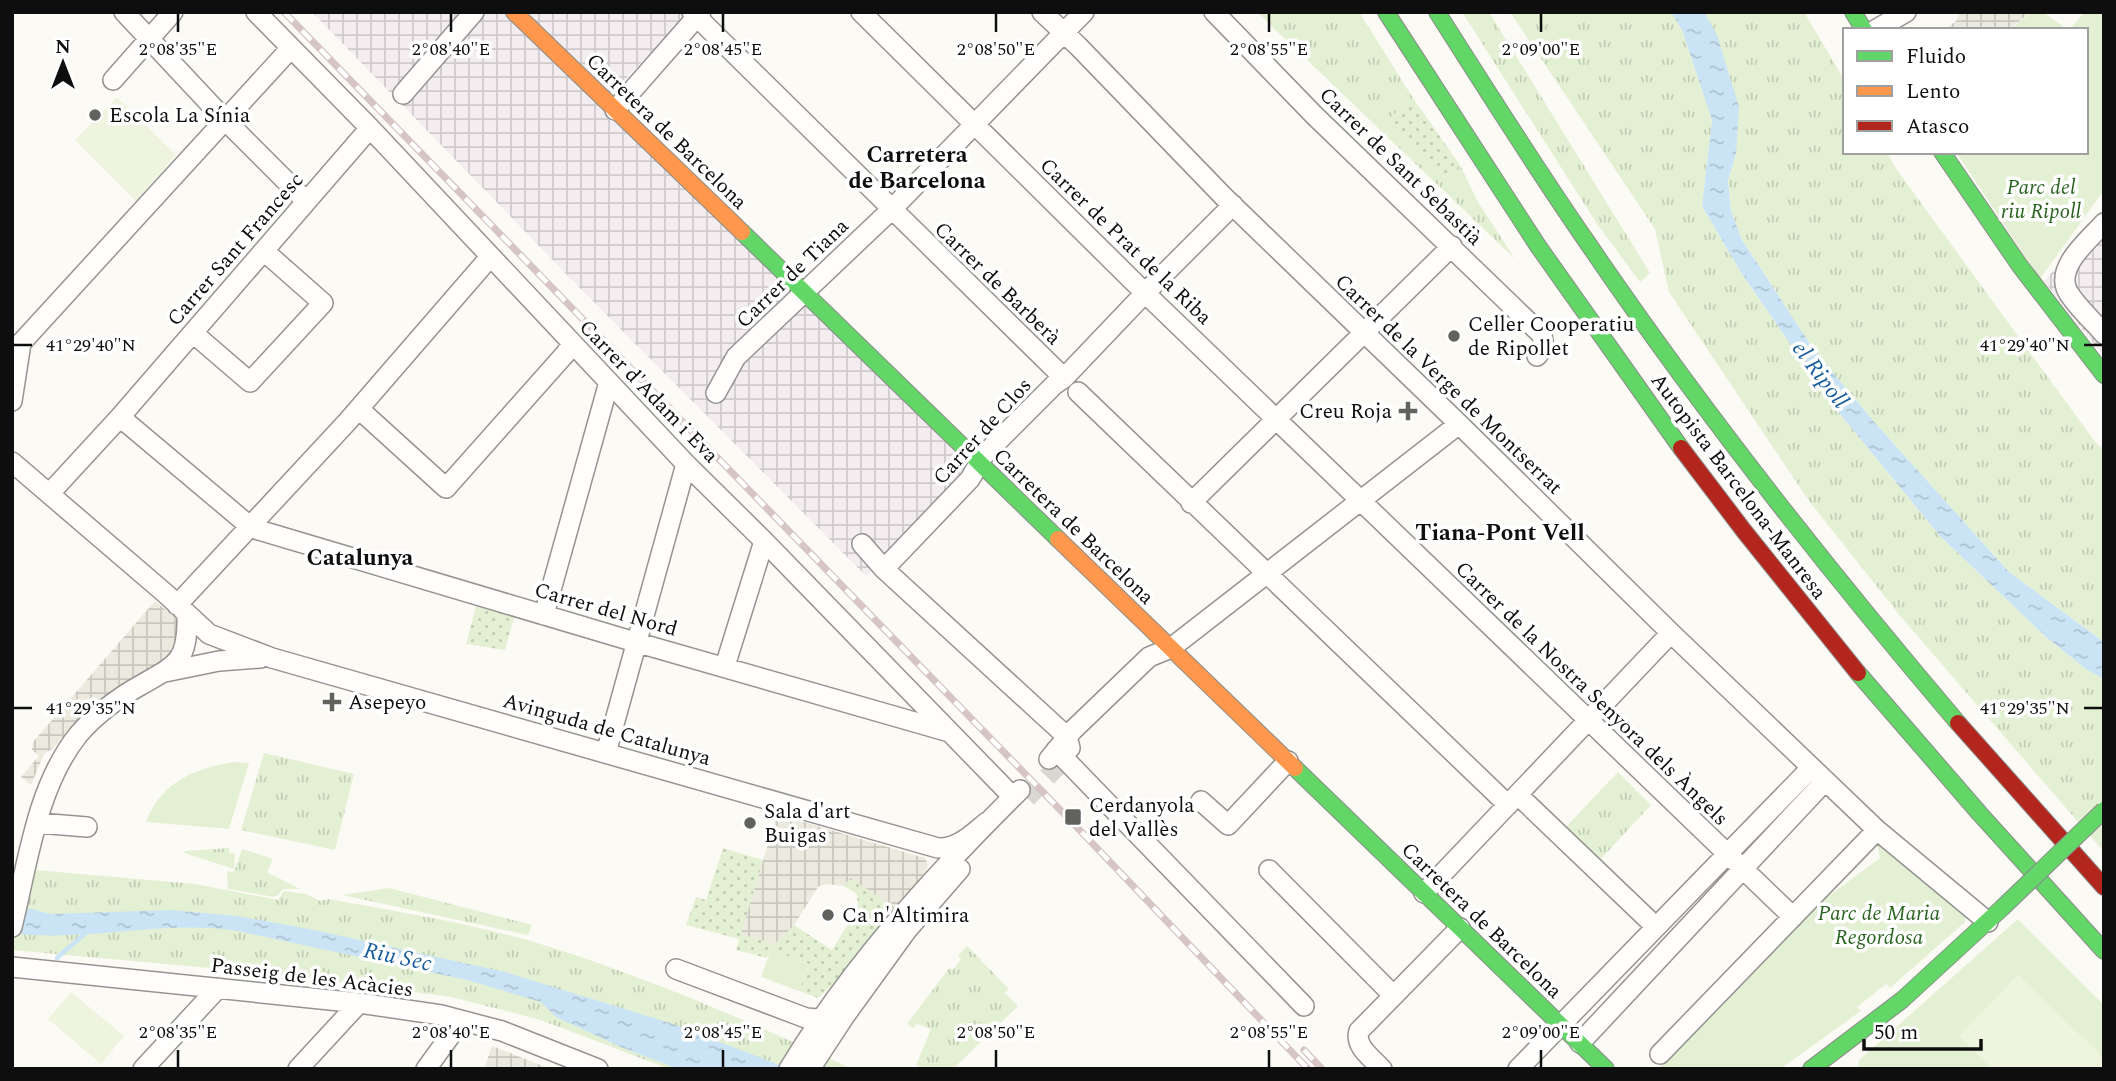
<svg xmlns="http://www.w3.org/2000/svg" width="2116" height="1081" viewBox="0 0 2116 1081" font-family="Spectral,serif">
	<defs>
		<pattern id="industrial-grid" width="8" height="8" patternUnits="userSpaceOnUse" patternTransform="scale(1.75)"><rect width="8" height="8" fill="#f3edf0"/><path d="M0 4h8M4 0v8" fill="none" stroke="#cfcacd"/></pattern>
		<pattern id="grass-tufts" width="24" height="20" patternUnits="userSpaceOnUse" patternTransform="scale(1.75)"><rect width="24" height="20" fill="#e4f0d4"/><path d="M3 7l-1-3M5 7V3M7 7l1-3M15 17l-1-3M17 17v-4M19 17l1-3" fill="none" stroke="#c2cdb5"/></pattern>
		<pattern id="garden-dots" width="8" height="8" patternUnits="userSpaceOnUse" patternTransform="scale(1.75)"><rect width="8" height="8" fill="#e4f0d4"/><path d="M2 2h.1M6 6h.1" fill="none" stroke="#c2cdb5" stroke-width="1.8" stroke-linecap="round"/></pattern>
		<pattern id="plaza-grid" width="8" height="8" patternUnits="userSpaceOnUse" patternTransform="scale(1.75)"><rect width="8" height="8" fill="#ece9df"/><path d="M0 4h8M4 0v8" fill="none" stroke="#c9c7be"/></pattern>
		<pattern id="water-ripples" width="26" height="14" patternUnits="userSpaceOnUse" patternTransform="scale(1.75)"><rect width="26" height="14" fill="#cbe4f5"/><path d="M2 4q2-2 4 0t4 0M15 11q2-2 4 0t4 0" fill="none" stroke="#adc2d1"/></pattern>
	</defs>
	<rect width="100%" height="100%" fill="#fcfaf4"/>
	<path fill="url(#industrial-grid)" d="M 312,12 L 689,12 L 605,101 L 980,457 L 867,577 L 572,280 Z
		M 2104,215 L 2104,356 L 2044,281 Z"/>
	<path fill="url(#grass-tufts)" d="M 1257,12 L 1359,12 L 1413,98 L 1388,120 L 1444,177 L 1460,165 L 1478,202 L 1515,259 Z
		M 1462,12 L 1489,12 L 1650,273 L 1640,282 L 1597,224 Z
		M 1510,12 L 1671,12 L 1681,27 L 1712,120 L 1702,206 L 1742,274 L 1831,403 L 1940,536 L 2046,637 L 2086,669 L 2104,679 L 2104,852 L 1901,617 L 1809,501 L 1669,292 L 1655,229 Z
		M 1704,12 L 1804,12 L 1845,81 L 1845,152 L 1887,152 L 1897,170 L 2096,443 L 2104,450 L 2104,642 L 2009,572 L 1876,424 L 1814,350 L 1742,240 L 1731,211 L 1728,181 L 1736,154 Z
		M 264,753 L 354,774 L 335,850 L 241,830 Z
		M 1618,772 L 1651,805 L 1597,863 L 1563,830 Z
		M 229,848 L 229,853 L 235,854 L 234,869 L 184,853 L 185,851 Z
		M 242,849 L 273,859 L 267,872 L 300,889 L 283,889 L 278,895 L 274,897 L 228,889 L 227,871 L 233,872 L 235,869 Z
		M 12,868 L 195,884 L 278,900 L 284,891 L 306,894 L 320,901 L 328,899 C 400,912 477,924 547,946 C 651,979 753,1023 852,1069 L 669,1069 L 541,1020 L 451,997 L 296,976 L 12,950 Z
		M 389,888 L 532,925 L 528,935 L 342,895 Z
		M 967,946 L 1009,989 L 1005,993 L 1018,1006 L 953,1069 L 926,1069 L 916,1065 L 931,1029 L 917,1024 L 913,1028 L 907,1024 L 949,968 L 953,970 L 961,959 L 958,955 Z"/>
	<path fill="#e4f0d4" d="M 2032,12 L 2043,12 L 2068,30 L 2009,30 Z
		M 2085,12 L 2104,12 L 2104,190 L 2040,279 L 1956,152 L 2086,152 L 2086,30 L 2069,30 Z
		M 234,762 L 249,763 L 229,829 L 146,822 C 161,782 195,768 234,762 Z
		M 1877,843 L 1965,916 L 1965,922 L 1890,988 L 1886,984 L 1857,1007 L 1861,1011 L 1780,1069 L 1655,1069 L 1668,1062 L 1665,1059 L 1810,910 L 1880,858 Z
		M 2018,919 L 2104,1005 L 2104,1069 L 1858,1069 L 1859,1060 Z
		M 771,950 L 809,964 L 799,991 L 761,977 Z"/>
	<path fill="url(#garden-dots)" d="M 1413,98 L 1460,165 L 1444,177 L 1387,120 Z
		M 477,602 L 515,614 L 505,650 L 466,644 Z
		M 723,848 L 763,860 L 742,934 L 775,944 L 794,925 L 832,950 L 858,908 L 857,894 L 844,886 L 850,877 L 896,908 L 846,973 L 818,998 L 799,991 L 809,964 L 771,950 L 767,958 L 736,950 L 739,939 L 686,925 L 696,897 L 706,900 Z"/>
	<path fill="#eef4de" d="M 117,97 L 176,155 L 136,201 L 75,140 Z
		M 2018,975 L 2104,1058 L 2104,1069 L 1992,1069 L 1959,1036 Z
		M 71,992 L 124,1036 L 101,1064 L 48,1019 Z"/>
	<path fill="url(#plaza-grid)" d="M 1960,12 L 2031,12 L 2008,30 L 1944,30 L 1956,21 Z
		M 155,601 L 179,621 L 174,659 L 93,710 L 53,748 L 44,754 L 31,785 L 21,777 L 39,756 L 32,750 L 33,742 Z
		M 777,814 L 925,858 L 928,865 L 926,871 L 896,908 L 850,878 L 844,886 L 826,884 L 818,887 L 794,925 L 775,944 L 741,934 Z
		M 492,1046 L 551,1069 L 484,1069 Z"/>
	<path fill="url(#water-ripples)" d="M 1671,12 L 1704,12 L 1717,35 L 1739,107 L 1736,154 L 1728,181 L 1731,211 L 1742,240 L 1814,350 L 1876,424 L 2009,572 L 2104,642 L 2104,679 L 2086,669 L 2046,637 L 1940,536 L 1831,403 L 1742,274 L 1702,206 L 1712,120 L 1682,30 Z
		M 12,908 L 32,909 L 50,914 L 171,910 L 237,916 L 314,930 L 505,972 L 670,1023 L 790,1069 L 678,1069 L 621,1047 L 556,1017 L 541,1002 L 467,980 L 237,931 C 162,919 87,943 12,933 Z"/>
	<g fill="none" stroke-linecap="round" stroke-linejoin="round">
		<path stroke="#cbe4f5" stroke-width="4.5" d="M 57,958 L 88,931"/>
		<path stroke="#d8d7d2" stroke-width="19" stroke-dasharray="19 10" stroke-linecap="butt" d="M 1027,798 L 1057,767"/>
		<defs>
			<path id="street" d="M 124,12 L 226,121 L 306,201
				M 256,12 L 370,128 L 686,464 L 764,541 L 1013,797
				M 692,12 L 1064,378
				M 861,12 L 1145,293 L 1793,917
				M 1042,12 L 1078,46 L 1223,196 L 1459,424 L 1671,633 L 1877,830 L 1988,922
				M 1214,12 L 1315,116 L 1542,335 L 1544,347 L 1537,356
				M 1875,30 L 1906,12
				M 113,80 L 173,12
				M 403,94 L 474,12
				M 615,110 L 701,12
				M 2104,223 C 2090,239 2054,267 2068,292 C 2077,307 2093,321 2104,334
				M 193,333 L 250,382 L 323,303 L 264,251
				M 1078,392 L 1508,805
				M 716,393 L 736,357 L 891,210 L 1084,12
				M 12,401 L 21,343 L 291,48
				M 359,409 L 446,488 L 566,353 L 572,343
				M 120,417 L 252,528 L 635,642 L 946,731
				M 12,462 L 166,594 L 209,634 L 272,658 L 938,848 C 958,849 972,834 987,822
				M 50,493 L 120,417 L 370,128
				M 1191,503 L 1452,246
				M 862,544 L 884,569 L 1063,733 L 1067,737 L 1070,748
				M 884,569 L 970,479 L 984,455 L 1055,384 L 1064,378 L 1145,293 L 1233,205
				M 177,605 L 348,421 L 490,257
				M 544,615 L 609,382
				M 725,666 L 764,541
				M 165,672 L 219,661 L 260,658
				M 1056,750 L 1304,1006
				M 606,753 L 686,464
				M 1049,759 L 1073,730 L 1149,657 L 1171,648 L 1459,424
				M 1518,795 L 1656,927
				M 1201,801 L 1228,825 L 1288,761
				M 38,823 L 87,827
				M 1269,870 L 1393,995
				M 1424,893 L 1671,633
				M 12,927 C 28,863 36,788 78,735 C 94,716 119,697 141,685 C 177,664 188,662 187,615
				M 12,967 L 359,1003 L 441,1015 L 502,1031 L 598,1069
				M 676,969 L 806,1018 L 829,1020
				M 1580,1043 L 1825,781
				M 1660,1054 L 1877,830
				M 143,1069 L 218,988
				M 298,1069 L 359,1003
				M 426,1069 L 461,1021
				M 789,1069 C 851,966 935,874 1020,790
				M 810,1069 L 844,1017 L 907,930 L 960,869
				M 1382,1069 C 1372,1058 1354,1046 1359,1031 L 1460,928
				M 1518,1069 L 1811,768"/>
			<path id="fast" d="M 1386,12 L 1538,246 L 1681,448
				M 1437,12 C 1486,89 1535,167 1587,242 C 1701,410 1827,569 1958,723
				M 1853,12 L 1864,30
				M 1942,152 L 2020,266 L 2104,375
				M 742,232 L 1058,539
				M 1858,673 L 1980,814 L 2104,951
				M 1295,768 L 1606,1069
				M 1811,1069 L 1902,1000 L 2002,908"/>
			<path id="slow" d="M 514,12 L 742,232
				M 1058,539 L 1295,768"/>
			<path id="jam" d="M 1681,448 L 1744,531 L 1858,673
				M 1958,723 L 2104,887"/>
		</defs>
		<use href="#street" stroke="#959492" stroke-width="22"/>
		<use href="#fast" stroke="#8c8b88" stroke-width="18"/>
		<use href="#slow" stroke="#8c8b88" stroke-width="18"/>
		<use href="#jam" stroke="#8c8b88" stroke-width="18"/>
		<use href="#street" stroke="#fffefd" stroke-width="19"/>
		<use href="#fast" stroke="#63d668" stroke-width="16"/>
		<use href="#slow" stroke="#ff974d" stroke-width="16"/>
		<use href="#jam" stroke="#b3261e" stroke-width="16"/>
		<defs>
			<path id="rail" d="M 284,12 L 1070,820 L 1308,1069
				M 1304,1050 L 1322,1069"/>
		</defs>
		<use href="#rail" stroke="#d7c5c5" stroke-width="7"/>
		<use href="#rail" stroke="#fff" stroke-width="4.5" stroke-dasharray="13" stroke-linecap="butt"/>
		<defs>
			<path id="fast-bridge" d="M 2002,908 L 2104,810"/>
		</defs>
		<use href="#fast-bridge" stroke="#8c8b88" stroke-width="18" stroke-linecap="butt"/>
		<use href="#fast-bridge" stroke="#63d668" stroke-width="16"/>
	</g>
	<path fill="none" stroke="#0e0e0e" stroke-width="2.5" d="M 178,14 L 178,32M 451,14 L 451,32M 723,14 L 723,32M 996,14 L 996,32M 1269,14 L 1269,32M 1541,14 L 1541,32M 14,345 L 32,345M 2084,345 L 2102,345M 14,708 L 32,708M 2084,708 L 2102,708M 178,1050 L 178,1067M 451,1050 L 451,1067M 723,1050 L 723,1067M 996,1050 L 996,1067M 1269,1050 L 1269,1067M 1541,1050 L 1541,1067"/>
	<g fill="#61615e" stroke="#fff" stroke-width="2.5">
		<circle cx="95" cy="115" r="7"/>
		<circle cx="1454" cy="336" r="7"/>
		<path d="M1404.5 400.5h7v7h7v7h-7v7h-7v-7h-7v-7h7z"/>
		<path d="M328.5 691.5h7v7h7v7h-7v7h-7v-7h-7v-7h7z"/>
		<rect x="1064" y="808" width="18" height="18" rx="3.5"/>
		<circle cx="750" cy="823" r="7"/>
		<circle cx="828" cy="915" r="7"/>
	</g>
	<g text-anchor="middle" stroke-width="7" stroke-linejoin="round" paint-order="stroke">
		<g font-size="21" fill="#0e0e0e" stroke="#fff" text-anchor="start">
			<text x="109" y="122">Escola La Sínia</text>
			<text x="1468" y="331">Celler Cooperatiu<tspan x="1468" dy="24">de Ripollet</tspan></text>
			<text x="1392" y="418" text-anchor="end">Creu Roja</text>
			<text x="348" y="709">Asepeyo</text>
			<text x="1089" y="812">Cerdanyola<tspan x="1089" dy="24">del Vallès</tspan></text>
			<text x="764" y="818">Sala d'art<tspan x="764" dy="24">Buigas</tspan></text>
			<text x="842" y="922">Ca n'Altimira</text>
		</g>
		<g font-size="21" fill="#0e0e0e" stroke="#fff">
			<text transform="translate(667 131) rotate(44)" y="7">Carretera de Barcelona</text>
			<text transform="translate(1401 166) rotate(44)" y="7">Carrer de Sant Sebastià</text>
			<text transform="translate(1126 241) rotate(44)" y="7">Carrer de Prat de la Riba</text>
			<text transform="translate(235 249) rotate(-49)" y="7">Carrer Sant Francesc</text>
			<text transform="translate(792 273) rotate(-44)" y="7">Carrer de Tiana</text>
			<text transform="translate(998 283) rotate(44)" y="7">Carrer de Barberà</text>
			<text transform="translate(1449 384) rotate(44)" y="7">Carrer de la Verge de Montserrat</text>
			<text transform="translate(649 391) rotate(46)" y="7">Carrer d'Adam i Eva</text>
			<text transform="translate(982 431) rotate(-48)" y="7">Carrer de Clos</text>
			<text transform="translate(1739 486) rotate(53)" y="7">Autopista Barcelona-Manresa</text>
			<text transform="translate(1074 526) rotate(44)" y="7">Carretera de Barcelona</text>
			<text transform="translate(606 609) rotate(16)" y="7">Carrer del Nord</text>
			<text transform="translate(1592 693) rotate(44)" y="7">Carrer de la Nostra Senyora dels Àngels</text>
			<text transform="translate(607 729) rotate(16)" y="7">Avinguda de Catalunya</text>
			<text transform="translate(1482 920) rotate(44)" y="7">Carretera de Barcelona</text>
			<text transform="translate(312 977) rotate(7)" y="7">Passeig de les Acàcies</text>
		</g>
		<g font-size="21" font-style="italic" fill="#2b6420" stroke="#fff">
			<text x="2041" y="194">Parc del<tspan x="2041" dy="24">riu Ripoll</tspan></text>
			<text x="1879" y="920">Parc de Maria<tspan x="1879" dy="24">Regordosa</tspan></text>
		</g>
		<g font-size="23" font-weight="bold" fill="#0e0e0e" stroke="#fff">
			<text x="917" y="162">Carretera<tspan x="917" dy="26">de Barcelona</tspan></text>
			<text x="1500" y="540">Tiana-Pont Vell</text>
			<text x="360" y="565">Catalunya</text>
		</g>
		<g font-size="23" font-style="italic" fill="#1a5e9d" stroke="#fff">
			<text transform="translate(1821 374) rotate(53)" y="8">el Ripoll</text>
			<text transform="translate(398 956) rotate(12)" y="8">Riu Sec</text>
		</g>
	</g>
	<g font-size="18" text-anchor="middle" fill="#0e0e0e" stroke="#fff" stroke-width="7" stroke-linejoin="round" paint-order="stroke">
		<text x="178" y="55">2°08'35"E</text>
		<text x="451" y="55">2°08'40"E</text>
		<text x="723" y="55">2°08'45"E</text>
		<text x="996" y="55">2°08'50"E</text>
		<text x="1269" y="55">2°08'55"E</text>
		<text x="1541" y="55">2°09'00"E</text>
		<text x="91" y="351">41°29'40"N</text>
		<text x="2025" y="351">41°29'40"N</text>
		<text x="91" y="714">41°29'35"N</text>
		<text x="2025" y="714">41°29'35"N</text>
		<text x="178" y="1038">2°08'35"E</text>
		<text x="451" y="1038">2°08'40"E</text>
		<text x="723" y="1038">2°08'45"E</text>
		<text x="996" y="1038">2°08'50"E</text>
		<text x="1269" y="1038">2°08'55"E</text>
		<text x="1541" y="1038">2°09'00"E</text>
	</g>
	<rect width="2116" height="1081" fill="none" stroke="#0e0e0e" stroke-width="28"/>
	<rect x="1843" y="28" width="245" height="126" fill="#ffffff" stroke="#9f9f9f" stroke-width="2"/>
	<rect x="1857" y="51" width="35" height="10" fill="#63d668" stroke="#9f9f9f" stroke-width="2"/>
	<text x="1906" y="63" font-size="21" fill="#0e0e0e">Fluido</text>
	<rect x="1857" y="86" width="35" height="10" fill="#ff974d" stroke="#9f9f9f" stroke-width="2"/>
	<text x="1906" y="98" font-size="21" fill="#0e0e0e">Lento</text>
	<rect x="1857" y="121" width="35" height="10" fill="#b3261e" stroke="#9f9f9f" stroke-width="2"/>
	<text x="1906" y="133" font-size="21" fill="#0e0e0e">Atasco</text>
	<g transform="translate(63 63)" stroke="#ffffff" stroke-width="5" paint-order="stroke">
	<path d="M0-5L12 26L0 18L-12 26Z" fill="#0e0e0e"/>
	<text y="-10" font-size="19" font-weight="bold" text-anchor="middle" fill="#0e0e0e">N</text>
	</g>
	<path d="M1864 1039v10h117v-10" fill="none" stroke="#0e0e0e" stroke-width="3.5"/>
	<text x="1874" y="1039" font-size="21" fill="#0e0e0e" stroke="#ffffff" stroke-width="5" paint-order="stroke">50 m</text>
</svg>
